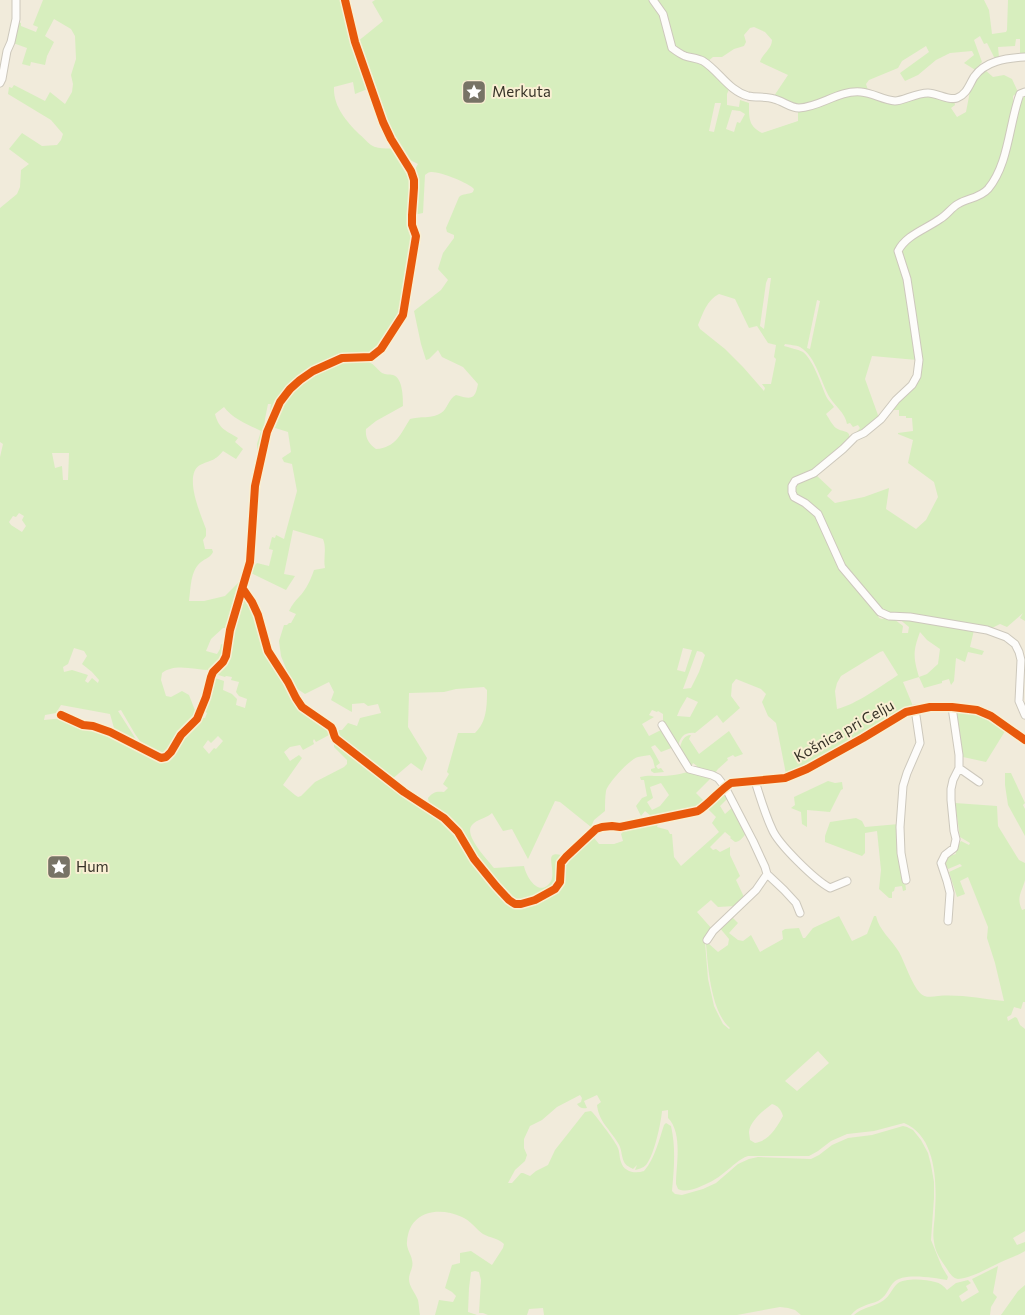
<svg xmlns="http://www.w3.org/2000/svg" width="1025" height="1315" viewBox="0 0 1025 1315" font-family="Commissioner,sans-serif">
	<rect width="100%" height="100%" fill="#f1ebdb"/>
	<path fill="#d7eebe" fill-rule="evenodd" d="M 43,0 L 342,0 L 370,88 L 355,94 L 353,82 L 334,87 C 333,106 346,121 359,134 C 363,137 367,142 371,145 C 377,149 387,149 394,148 L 408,171 L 412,181 L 414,234 L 400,315 L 378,348 L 372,353 L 366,355 L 350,355 L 297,379 L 268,423 L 271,404 L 268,404 L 265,419 L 264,432 L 258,458 L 257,444 L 261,431 C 247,424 233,419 224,407 L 215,414 C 219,429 225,430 238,438 L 235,442 L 243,449 L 236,459 L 223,451 C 214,462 210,460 200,465 C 183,475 201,515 206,529 L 206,536 L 203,540 L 205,549 L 212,549 L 213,552 C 210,558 206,558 201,562 C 190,571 191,588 189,601 L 204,601 L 225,596 L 243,578 L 229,628 L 223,628 L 211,639 L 206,651 L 217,654 L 220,649 L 221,644 L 226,646 L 222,661 L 213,670 C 197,671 176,662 162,673 L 161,680 L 166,696 L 171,697 L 182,691 L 189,695 L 196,713 L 195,717 L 173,747 L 163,755 L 144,747 L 135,734 L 121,710 L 118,711 L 139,744 L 108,728 L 108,726 L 114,728 L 110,714 L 61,705 L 56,713 L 45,715 L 44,720 L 64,718 L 78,726 L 91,730 L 110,734 L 162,761 L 183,737 L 196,725 L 202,717 L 205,718 L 207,713 L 203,711 L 212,677 L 224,681 L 223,690 L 232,694 L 237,699 L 236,705 L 245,708 L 247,699 L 239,696 L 236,692 L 239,682 L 231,680 L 232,677 L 226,676 L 225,677 L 215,674 L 224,664 L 236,616 L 241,608 L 243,601 L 242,598 L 245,595 L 256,615 L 289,689 L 330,731 L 329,735 L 316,742 L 314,739 L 313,741 L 314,744 L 303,750 L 300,745 L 290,747 L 284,752 L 290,761 L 299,755 L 302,758 L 283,785 L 295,795 L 298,797 L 301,796 L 315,782 L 344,767 L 347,764 L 347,760 L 334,747 L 334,744 L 336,741 L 443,820 L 456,834 L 513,907 L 521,908 L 541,901 L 553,895 L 563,883 L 564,863 L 591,834 L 599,844 L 614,844 L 623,841 L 621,834 L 627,827 L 659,821 L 657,827 L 668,830 L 670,834 L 672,834 L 674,857 L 681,866 L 719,832 L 712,823 L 716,817 L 707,808 L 724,792 L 729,797 L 720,806 L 725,814 L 734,806 L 747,832 C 744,836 740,842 735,842 L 730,838 L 731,837 L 725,832 L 710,847 L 713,850 L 716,849 L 720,852 L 730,847 L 730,855 L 740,876 L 736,880 L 744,897 L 735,906 L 718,907 L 711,900 L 697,912 L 712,929 L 705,942 L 708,979 L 714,1006 L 723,1024 L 729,1029 L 730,1028 C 711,1012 708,967 706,944 L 708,943 L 718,952 L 728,945 L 729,939 L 719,927 L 732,917 L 738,923 L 729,933 L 738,940 L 743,941 L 751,935 L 760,952 L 783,939 L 782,931 L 785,929 L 799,928 L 803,938 L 805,938 L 813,928 L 839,916 L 852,941 L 867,934 L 874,916 L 876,916 C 879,930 891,939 899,952 C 905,963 912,985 920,993 C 924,998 932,997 938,996 C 960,994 982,999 1004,1001 L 995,963 L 987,938 L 988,927 L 968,877 L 960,881 L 965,894 L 957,897 L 949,872 L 962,866 L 960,864 L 948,869 L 944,862 L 947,854 L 949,856 L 956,854 L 955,850 L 961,841 L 969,845 L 970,843 L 960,837 L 955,803 L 997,806 L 998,826 L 1019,860 L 1025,863 C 1025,868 1025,875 1025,880 C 1022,892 1016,897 1022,910 L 1025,909 L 1025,1002 L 1023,1002 L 1021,1009 L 1014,1007 L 1011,1015 L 1007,1017 L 1008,1021 L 1015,1017 L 1017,1018 L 1020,1025 L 1025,1029 L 1025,1231 L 1013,1238 L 1017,1245 L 1025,1242 L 1025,1251 C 1017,1256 1008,1259 999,1263 C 986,1269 974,1277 958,1279 C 952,1278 949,1272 945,1266 C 940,1259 935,1251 934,1242 C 932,1232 935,1221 935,1211 C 937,1182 936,1136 904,1123 L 874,1131 L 847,1134 L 831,1141 L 818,1151 L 809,1156 L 748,1156 C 739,1159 733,1166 725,1172 C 717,1179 707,1184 697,1188 C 690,1190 685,1192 678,1189 L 676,1184 C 676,1165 683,1133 668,1118 L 668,1110 L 662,1111 C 661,1123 654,1156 646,1165 C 643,1168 639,1169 635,1170 L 637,1165 L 633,1169 C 630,1167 626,1166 624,1162 C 621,1155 622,1149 618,1143 C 609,1128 599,1122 597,1105 L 601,1102 L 597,1095 L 584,1101 L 587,1108 C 582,1109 580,1108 577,1104 L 581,1102 L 582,1098 L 580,1095 L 557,1107 L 542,1120 L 530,1126 L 524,1139 L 524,1148 L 527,1155 L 525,1161 L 515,1170 L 508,1183 L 512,1183 L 521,1173 L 523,1173 L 530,1176 L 536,1171 L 548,1165 L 555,1150 L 585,1112 L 591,1111 C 594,1113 615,1141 617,1146 C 620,1151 619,1156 621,1162 C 624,1172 635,1174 644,1171 C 655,1158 659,1140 664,1125 L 666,1123 L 671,1126 C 676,1148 674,1169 672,1191 L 675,1194 L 682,1195 L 703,1189 L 716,1183 L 738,1164 L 749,1159 L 758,1157 L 811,1159 L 819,1155 L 832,1145 L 848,1138 L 872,1135 L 903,1126 L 907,1127 L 913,1130 L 921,1140 L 928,1153 L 931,1165 L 934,1182 L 934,1198 L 931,1240 L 942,1267 L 948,1277 L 947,1280 C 933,1278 903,1272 893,1283 C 888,1289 886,1297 878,1301 C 868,1305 858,1306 851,1315 L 801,1315 L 795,1310 L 788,1308 L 780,1307 L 737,1315 L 544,1315 L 543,1308 L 529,1309 L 527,1315 L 488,1315 L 483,1313 L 479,1313 L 481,1280 L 479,1272 L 475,1271 L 471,1272 L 469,1288 L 468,1312 L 477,1315 L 435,1315 L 439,1300 L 453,1302 L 456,1296 L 452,1292 L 445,1288 L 452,1265 L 460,1263 L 460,1253 L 471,1251 L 492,1265 L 503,1248 L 504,1244 C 498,1238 490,1238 483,1234 C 476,1229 470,1220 462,1217 C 438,1206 409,1211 407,1242 C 406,1248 411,1254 412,1260 C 414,1268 409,1272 409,1279 C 409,1287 415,1292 418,1300 C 419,1305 419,1310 420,1315 L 0,1315 L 0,457 L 3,444 L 0,442 L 0,208 L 17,194 L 20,187 L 21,170 L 29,164 L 9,149 L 22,133 L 42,146 L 57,145 L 61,140 L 63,134 L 51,120 L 8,94 L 9,87 L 12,88 L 14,85 L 45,101 L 50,92 L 65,104 L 72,92 L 73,84 L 71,75 L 76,59 L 75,36 L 71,29 L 54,19 L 45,36 L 54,42 L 47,56 L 45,65 L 31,62 L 30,66 L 22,64 L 27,48 L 13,43 L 17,22 L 21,23 L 21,26 L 36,32 L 38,27 L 33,25 ZM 52,453 L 69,453 L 68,480 L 63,480 L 62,466 L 55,468 ZM 19,513 L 24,516 L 22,520 L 26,526 L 22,532 L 11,525 L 9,522 L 13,516 L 16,517 ZM 74,648 L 84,651 L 87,656 L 82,664 L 92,672 L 99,680 L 98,683 L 92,678 L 88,683 L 85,681 L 88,675 L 72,670 L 64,672 L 63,667 L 68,664 ZM 218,736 L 223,741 L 216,749 L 214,748 L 209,754 L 203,747 L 208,740 L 211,743 ZM 818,1051 L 829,1063 L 797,1091 L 785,1081 ZM 772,1104 C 778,1106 781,1109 783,1116 C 777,1127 769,1141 755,1143 L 750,1140 C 750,1139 749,1133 749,1132 C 750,1121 764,1110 772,1104 Z
		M 375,0 L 650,0 L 661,14 L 668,44 L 698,60 L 730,87 L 727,94 L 727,105 L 739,107 L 740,100 L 749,103 C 749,117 748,126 762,133 L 798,121 L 798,109 L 834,99 L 856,94 L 883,100 L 921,95 L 954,100 L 955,105 L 951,108 L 957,117 L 966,112 L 971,86 L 984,69 L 993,77 L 1004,75 L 1012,79 L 1018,92 L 1013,96 L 1013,110 L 1007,142 L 996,171 L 985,189 L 929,223 L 898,244 L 896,251 L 905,279 L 917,360 L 872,356 L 865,379 L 879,418 L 860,432 L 855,434 L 860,428 L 858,425 L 853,427 L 850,423 L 847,424 C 845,413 836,407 830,398 C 821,383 816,356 800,347 C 796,345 789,345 785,344 L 784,346 C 790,348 797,349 803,352 C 814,361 821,385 827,398 C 829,401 832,404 834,407 L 826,414 C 829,418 832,425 836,428 C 843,433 853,429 848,442 L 816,469 L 806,474 L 789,491 L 814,511 L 833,552 L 877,612 L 879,618 L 882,619 C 890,615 897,621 903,626 L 902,633 L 908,633 L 909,627 L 898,618 L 974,630 L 970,647 L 984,651 L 982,655 L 968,652 L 965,662 L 956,658 L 954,681 L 951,685 L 949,679 L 942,681 L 942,683 L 924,688 L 919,677 L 903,682 L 913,706 C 896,711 884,722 869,731 C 842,747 815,762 786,774 L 776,723 L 768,716 L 762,702 L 766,694 L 761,689 L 736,679 L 732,684 L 731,696 L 740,708 L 723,723 L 717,715 L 695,733 C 684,732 680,737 678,747 L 663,723 L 663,714 L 658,711 L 657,712 L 652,710 L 649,715 L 654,717 L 642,724 L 649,736 L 661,730 L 674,747 L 661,752 L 655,745 L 651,747 L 660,763 L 656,766 L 658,769 L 661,768 L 664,772 L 654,773 L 651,771 L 651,769 L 655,768 L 653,760 L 650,755 C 646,756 641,756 638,757 C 630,759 608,783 606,791 C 605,797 605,805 605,811 L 594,820 L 591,827 L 560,802 L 555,801 L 528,859 L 512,829 L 503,831 L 492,813 C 487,818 477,819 472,825 C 463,835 488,860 494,868 L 524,866 C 526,876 537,895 548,885 C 558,877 547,858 553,855 C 555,853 562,855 565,856 C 557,865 557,873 557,884 L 538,895 L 519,902 L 507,895 L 475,856 L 446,816 L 429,804 L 428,798 C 433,792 436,791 444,792 L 448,788 L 443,784 L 449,774 L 447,772 L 458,733 L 475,733 C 487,722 487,705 487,690 L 484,687 L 456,689 L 444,692 L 409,693 L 408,727 L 427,758 L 422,771 L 411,763 L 391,780 L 336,736 L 339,730 L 342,730 L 348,723 L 357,726 L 360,718 L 381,713 L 378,704 L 368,706 L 364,703 L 352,704 L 352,712 L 350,711 L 331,700 L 334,692 L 329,682 L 305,694 L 293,686 L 281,656 L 279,641 L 284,625 L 287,625 L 289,623 L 291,623 L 296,614 L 289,611 C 292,605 295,601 299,597 C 306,590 311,579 314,570 L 325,568 C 323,558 327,549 323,539 L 293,530 L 284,574 L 295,576 L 286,590 L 251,573 L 253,567 L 257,563 L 269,566 L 273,550 L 269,549 L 272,537 L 275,538 L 276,535 L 284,539 L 297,491 L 292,464 L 284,462 L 282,458 L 291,452 L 288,432 L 272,427 C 276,415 282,398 291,390 C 306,375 347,353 367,361 C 373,363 377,369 382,373 C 386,375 389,374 393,375 C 403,378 403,398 403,406 L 376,421 L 366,429 C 365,438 369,444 376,449 C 396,448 401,433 410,419 C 419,416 433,419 441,413 C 448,409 448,399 456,395 C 470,399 475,401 478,384 L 463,367 L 442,357 L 438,350 L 429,359 L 426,360 L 421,344 L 414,311 L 441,290 L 448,280 L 438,269 L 443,253 L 454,238 L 454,235 L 447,232 L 446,228 L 459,197 C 463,193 468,195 473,192 L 474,189 C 469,183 441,172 432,172 C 428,172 428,173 425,175 L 423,213 L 418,214 L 415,213 L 414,171 L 418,164 L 406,158 L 392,138 L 357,42 L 383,21 L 372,2 ZM 715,103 L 721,103 L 714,132 L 709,131 ZM 732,110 L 740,111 L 745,114 L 740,123 L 737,122 L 734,132 L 726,129 ZM 768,278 L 771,278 L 764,329 L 760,326 L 766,283 ZM 719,294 L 735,299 L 749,328 L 757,326 L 768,343 L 776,345 L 774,357 L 776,359 L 771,384 L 762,384 L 765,388 L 764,391 L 743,367 L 725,349 L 700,329 L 698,325 C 703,313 707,300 719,294 ZM 817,300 L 820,301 L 810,349 L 807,348 ZM 920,632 L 927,640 L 940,649 L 938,664 L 927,674 L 919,677 C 913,657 913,651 920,632 ZM 683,648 L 692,650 L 685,672 L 677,670 ZM 697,651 L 702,652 L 705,655 L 699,672 L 691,688 L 683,689 ZM 883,651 L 898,675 C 881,686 857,704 837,709 L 835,691 L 837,683 L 841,676 L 880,652 ZM 687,697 L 698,702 L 690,717 L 677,716 L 680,709 Z
		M 655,0 L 984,0 L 989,10 L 992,34 L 1006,32 L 1007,30 L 1008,0 L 1025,0 L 1025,56 L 1020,56 L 1020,39 L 1016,39 L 1015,46 L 998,47 L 999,57 L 995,59 L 987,43 L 984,44 L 980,36 L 974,40 L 982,62 L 980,64 L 982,67 L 977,71 L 964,63 L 974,55 L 972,51 L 950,53 L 936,60 L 918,75 L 905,81 L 900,73 L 929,52 L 926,46 L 902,61 L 898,68 L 869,80 L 866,84 L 868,90 L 799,106 L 774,96 L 788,75 L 760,62 C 762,54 772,49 772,40 L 765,32 L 754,27 L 750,28 L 744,35 L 746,42 L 744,46 L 734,49 L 722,57 L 713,57 L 707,62 L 686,54 L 675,49 Z
		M 1025,95 L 1025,621 L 1020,618 L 1023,613 L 1007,627 L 1000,624 L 992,628 L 895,615 L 882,610 L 842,566 L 819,512 L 796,498 L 793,487 L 796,483 L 815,474 L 832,490 L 827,496 L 835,503 L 864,497 L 889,488 L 886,509 L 916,529 L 926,520 L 938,497 L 934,482 L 908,463 L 913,440 L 898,434 L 898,433 L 913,431 L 912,418 L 906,418 L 906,416 L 899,416 L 899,410 L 891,410 L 920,375 L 900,252 L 903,246 L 954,209 L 988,194 L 999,174 L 1020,101 L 1022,97 Z
		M 959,710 L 980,714 L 1007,728 L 986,762 L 963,757 L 957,713 Z
		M 729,731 L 743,754 L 735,757 L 733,755 L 727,758 L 728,760 L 718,769 L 715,773 L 695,770 L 697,766 L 693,763 L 691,767 L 680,748 C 681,742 684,735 691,735 L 689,739 L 699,754 Z
		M 691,771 L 712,776 L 710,779 L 696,793 L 706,803 C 694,812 693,808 680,810 C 670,812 661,815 652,817 L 645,811 L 641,816 L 636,806 L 642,798 L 647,796 L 644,780 L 641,780 L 640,777 C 649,775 651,776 659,776 C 670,776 682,774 691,771 ZM 661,783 L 669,795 L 660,806 L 652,810 L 647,802 L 653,798 L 650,787 Z
		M 1005,773 L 1011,773 L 1025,803 L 1023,805 L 1025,809 L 1025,836 L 1008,805 L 1005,785 Z
		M 828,781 L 835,783 L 842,782 L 843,789 L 841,790 L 830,812 L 807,810 L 807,827 L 802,824 L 801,812 L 791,808 L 795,805 L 794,797 Z
		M 856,818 L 862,821 L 865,827 L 899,824 L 906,890 L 903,891 L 902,886 L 895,887 L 894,891 L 892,892 L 892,898 L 889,898 L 879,889 L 881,870 L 877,831 L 865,833 L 865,853 L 862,856 L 825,842 L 825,836 L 830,822 Z
		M 998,1266 L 993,1293 L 997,1297 L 991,1307 L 990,1315 L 854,1315 C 861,1308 872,1307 881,1302 C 889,1298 891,1290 897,1284 C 904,1278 925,1279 935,1282 C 940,1283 944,1286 947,1290 L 956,1283 L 968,1280 L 971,1283 L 966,1286 L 968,1290 L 959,1296 L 962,1302 L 979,1292 L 972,1279 Z
		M 1025,1285 L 1025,1315 L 1001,1315 L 1018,1291 Z"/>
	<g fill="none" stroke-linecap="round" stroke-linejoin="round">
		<defs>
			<path id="minor" d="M 653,0 L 663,14 L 672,48 C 676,51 680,54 685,56 C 691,58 697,58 703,61 C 719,71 729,91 748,96 C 757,98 766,96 774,99 C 783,101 790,108 799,108 C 821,107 838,90 861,92 C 873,93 883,100 895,101 C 903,101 916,93 928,93 C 937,93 949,101 957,98 C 967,94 969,85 974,77 C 985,61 1006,58 1025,57
				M 0,83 L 2,79 L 7,51 L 11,42 L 16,19 L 16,0
				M 1025,92 L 1020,94 C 1009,123 1009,164 988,189 C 980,198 968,198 958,204 C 951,208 947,215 940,219 C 926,229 906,235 898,251 L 907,279 L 912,312 L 919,360 L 917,376 L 912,385 L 896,400 L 881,419 L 864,433 L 855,437 L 843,449 L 814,473 L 795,481 L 792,486 L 792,492 L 794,497 L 805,503 L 818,514 L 842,567 L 880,612 L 889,616 L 910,617 L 987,630 L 1006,637 L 1015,644 L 1019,652 L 1021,660 L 1019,701 L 1025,715
				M 243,589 L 252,602 L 258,615 L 268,651 L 288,682 L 296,698 L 302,707 L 331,727 C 334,731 333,735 336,739 L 404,792 L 444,818 L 458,832 L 474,859 L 496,886 L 509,900 L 515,904 L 521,904 L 535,900 L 555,889 L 560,882 L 561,863 L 566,857 L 596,829 L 602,827 L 612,826 L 620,827 L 698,811 C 710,803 719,791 731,783 L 785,778 L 807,769 L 863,738 L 906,712 L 930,707 L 952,707 L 977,710 L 991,716 L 1025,740
				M 61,715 L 83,725 L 93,726 L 110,732 L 161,758 L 166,757 L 171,752 L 181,735 L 197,719 L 206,697 L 211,677 L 213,672 L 223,662 L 226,656 L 230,630 L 250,562 L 255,486 L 267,432 L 280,402 L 290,389 L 300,380 L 313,371 L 342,358 L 371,357 L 381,349 L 403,315 L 416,236 L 412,225 L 412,215 L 414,188 L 414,180 L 411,171 L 391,139 L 383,122 L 355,42 L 345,0
				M 662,725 L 689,769 L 712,775 L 718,778 L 725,787 L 753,841 L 765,867 L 767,874 L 784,890 L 796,903 L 800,913
				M 959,768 L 979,782
				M 755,781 C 760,797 765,814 772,829 C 778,844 815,880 830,888 L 847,881
				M 906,880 L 901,853 L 900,827 L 903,786 L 907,773 L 920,743 L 915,709
				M 948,921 L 950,893 L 947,881 L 941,863 L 945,855 L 954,848 L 956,839 L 954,831 L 951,800 L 951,789 L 953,780 L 959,768 L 959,755 L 952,707
				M 707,940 L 713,931 L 756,890 L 767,874"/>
		</defs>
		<use href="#minor" stroke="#cdc8bc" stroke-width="9"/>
		<use href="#minor" stroke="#fdfcfa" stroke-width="7"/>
		<defs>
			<path id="cycleway" d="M 243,589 L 252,602 L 258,615 L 268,651 L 288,682 L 296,698 L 302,707 L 331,727 C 334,731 333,735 336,739 L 404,792 L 444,818 L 458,832 L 474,859 L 496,886 L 509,900 L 515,904 L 521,904 L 535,900 L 555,889 L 560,882 L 561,863 L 566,857 L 596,829 L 602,827 L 612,826 L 620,827 L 698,811 C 710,803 719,791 731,783 L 785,778 L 807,769 L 863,738 L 906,712 L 930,707 L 952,707 L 977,710 L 991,716 L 1025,740
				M 61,715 L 83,725 L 93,726 L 110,732 L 161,758 L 166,757 L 171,752 L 181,735 L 197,719 L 206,697 L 211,677 L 213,672 L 223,662 L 226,656 L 230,630 L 250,562 L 255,486 L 267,432 L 280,402 L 290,389 L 300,380 L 313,371 L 342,358 L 371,357 L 381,349 L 403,315 L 416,236 L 412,225 L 412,215 L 414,188 L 414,180 L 411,171 L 391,139 L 383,122 L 355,42 L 345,0"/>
		</defs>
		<use href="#cycleway" stroke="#f9efd3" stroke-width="11"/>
		<use href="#cycleway" stroke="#e8590c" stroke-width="8"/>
	</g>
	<defs>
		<symbol id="sight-square" viewBox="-11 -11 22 22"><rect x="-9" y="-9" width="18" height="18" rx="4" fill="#777366" stroke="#f9efd3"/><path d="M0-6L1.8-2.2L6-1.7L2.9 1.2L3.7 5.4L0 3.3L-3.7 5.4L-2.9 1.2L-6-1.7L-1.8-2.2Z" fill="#fff"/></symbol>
	</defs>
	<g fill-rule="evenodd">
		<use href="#sight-square" x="460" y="78" width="28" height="28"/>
		<use href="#sight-square" x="45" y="853" width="28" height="28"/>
	</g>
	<g text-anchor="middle" stroke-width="4" stroke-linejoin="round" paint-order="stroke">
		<g font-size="15" fill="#363227" stroke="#f9efd3" text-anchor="start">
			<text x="492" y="97">Merkuta</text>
			<text x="76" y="872">Hum</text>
		</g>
		<g font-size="15" fill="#363227" stroke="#f9efd3">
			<text transform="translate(844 731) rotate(-29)" y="5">Košnica pri Celju</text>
		</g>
	</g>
</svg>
